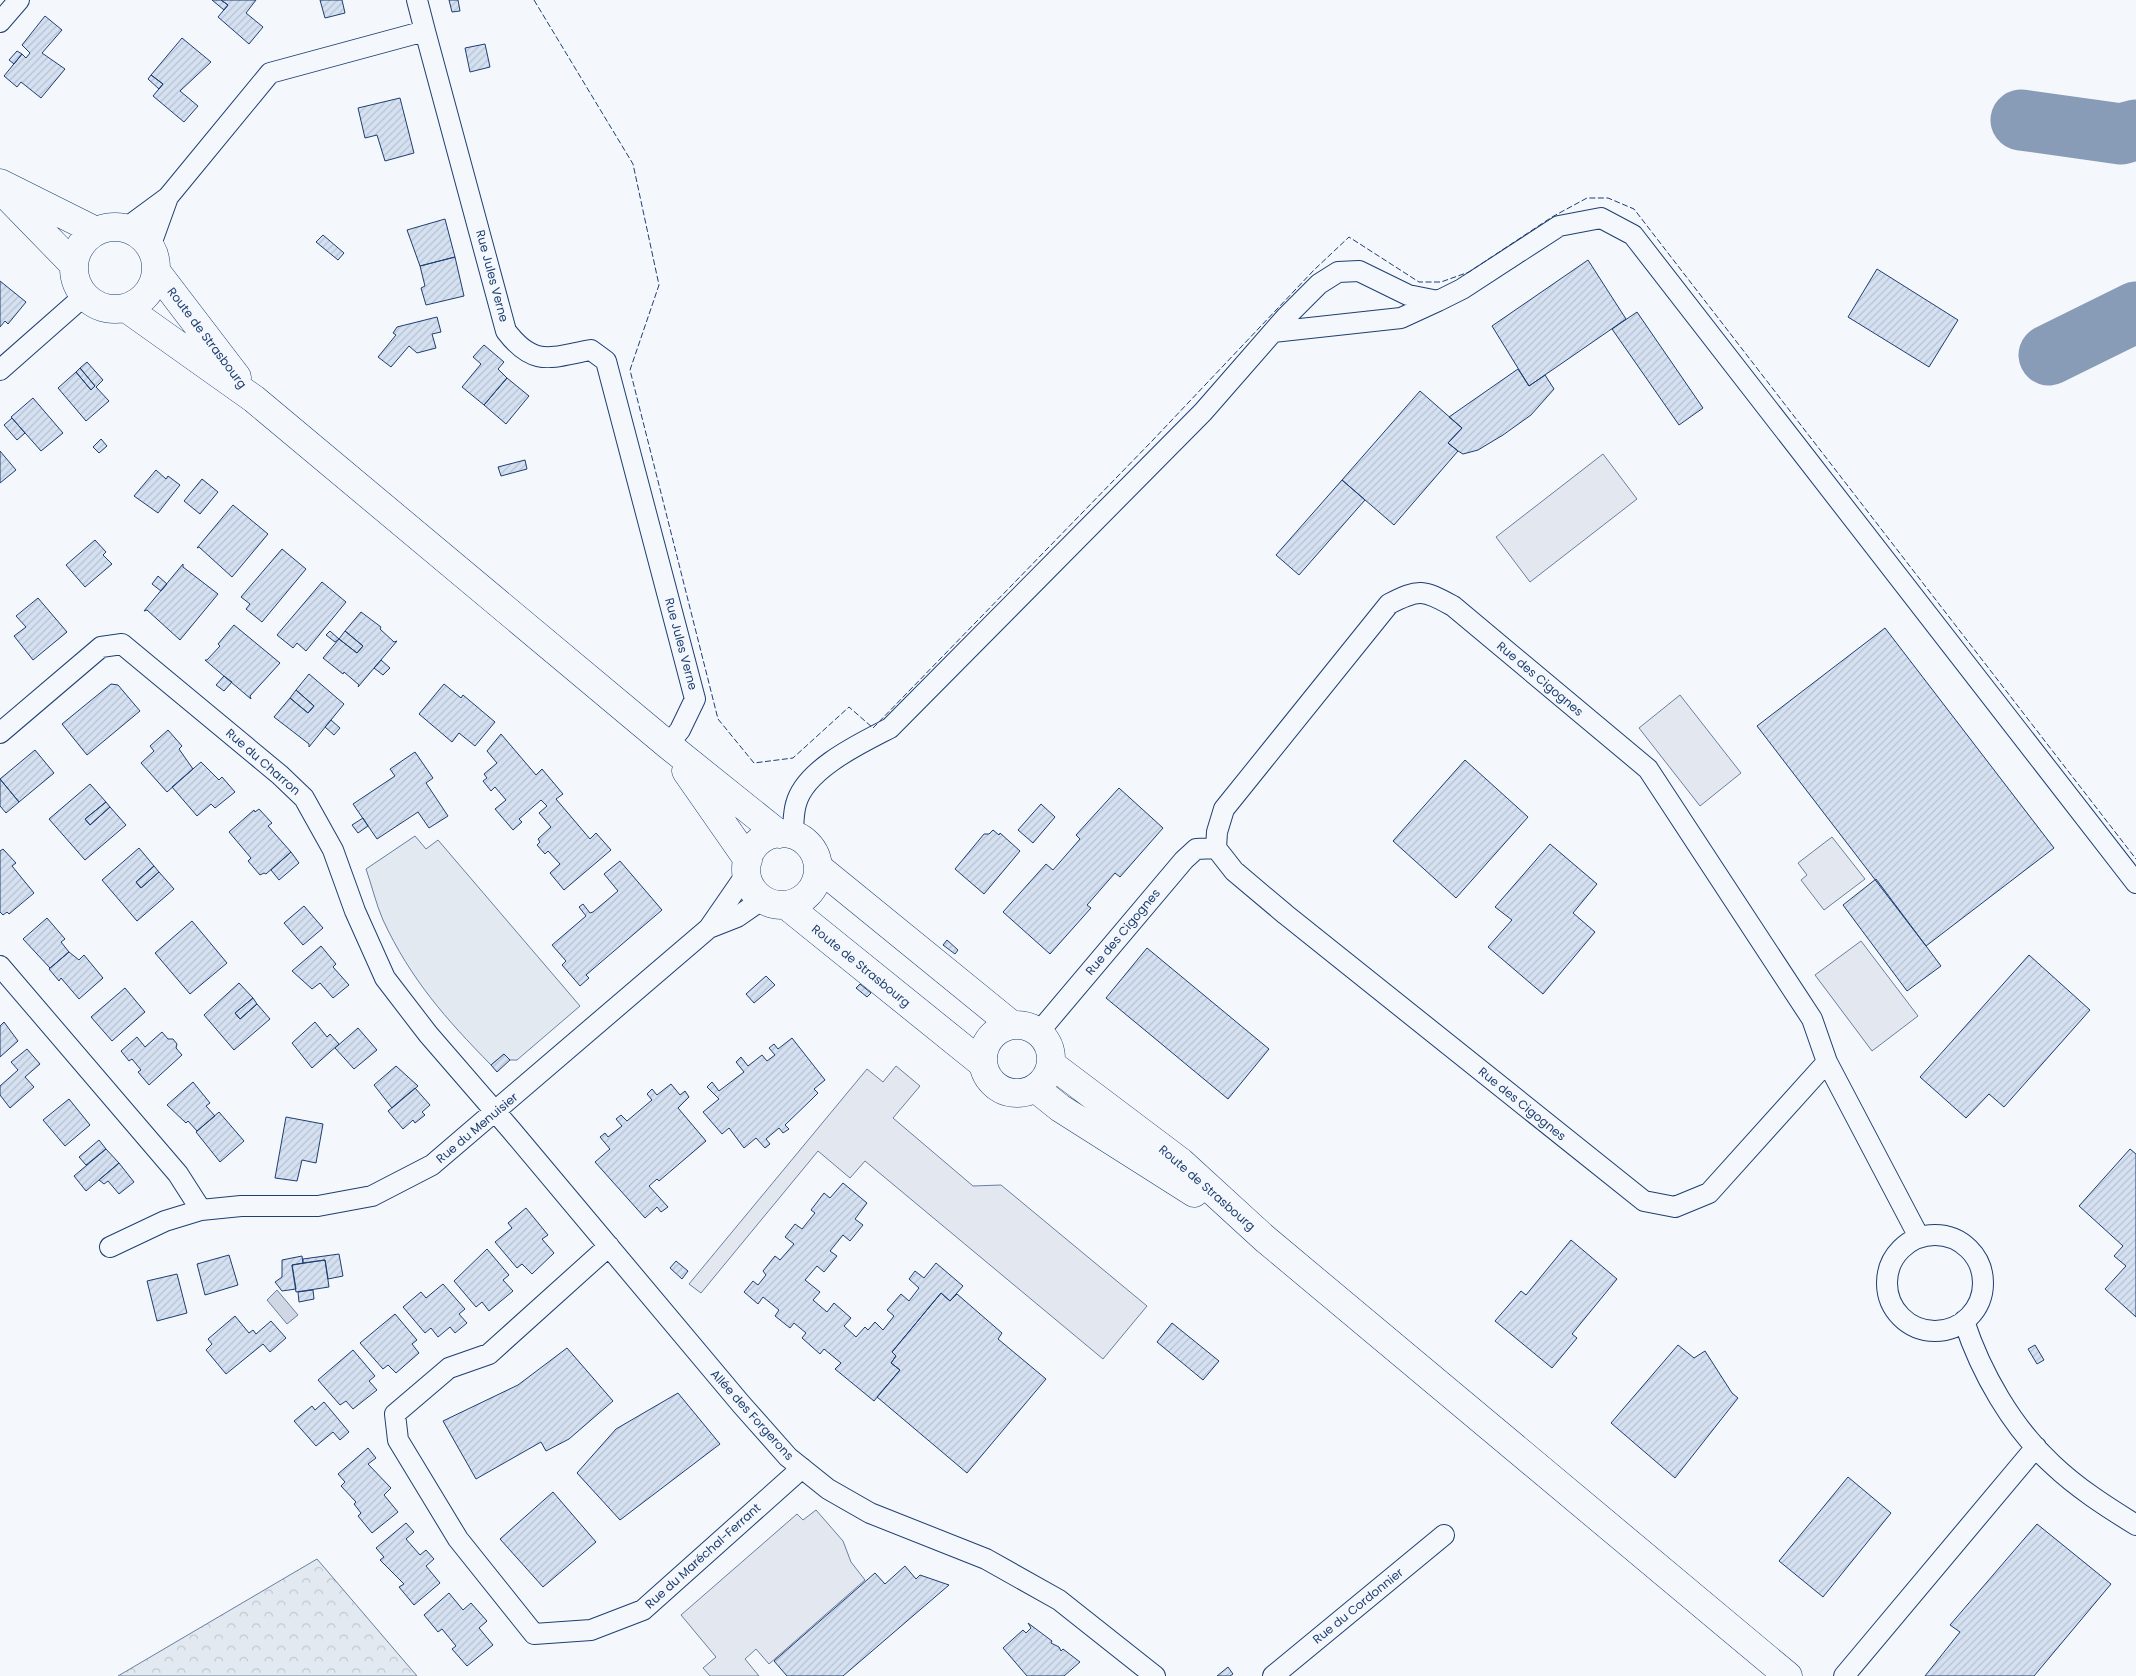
<svg xmlns="http://www.w3.org/2000/svg" width="2136" height="1676" viewBox="0 0 2136 1676" font-family="Poppins,sans-serif">
	<defs>
		<pattern id="forest-crowns" width="20" height="18" patternUnits="userSpaceOnUse" patternTransform="scale(1.25)"><rect width="20" height="18" fill="#e3e9f0"/><path d="M2 6a3 3 0 1 1 6 0M12 15a3 3 0 1 1 6 0" fill="none" stroke="#c2c9d1"/></pattern>
		<pattern id="building-hatch" width="6" height="6" patternUnits="userSpaceOnUse" patternTransform="scale(1.25)"><rect width="6" height="6" fill="#d5e0f0"/><path d="M-1 1l2-2M0 6l6-6M5 7l2-2" fill="none" stroke="#b6c1d1"/></pattern>
	</defs>
	<rect width="100%" height="100%" fill="#f4f7fb"/>
	<path fill="url(#forest-crowns)" stroke="#687fa3" d="M 317,1559 L 417,1676 L 118,1676 Z"/>
	<path fill="#e3e9f0" stroke="#687fa3" d="M 415,836 L 426,849 L 438,840 L 580,1006 L 517,1060 L 510,1060 L 504,1054 L 491,1065 C 446,1019 411,980 383,920 C 376,904 372,886 366,869 Z"/>
	<path fill="#e3e8f0" stroke="#687fa3" d="M 1603,454 L 1637,499 L 1530,582 L 1496,537 Z
		M 1680,695 L 1741,773 L 1700,806 L 1639,728 Z
		M 1832,837 L 1865,879 L 1824,910 L 1801,880 L 1807,875 L 1798,863 Z
		M 1861,941 L 1918,1016 L 1872,1051 L 1815,975 Z
		M 896,1066 L 920,1086 L 893,1118 L 973,1186 L 1001,1185 L 1147,1306 L 1103,1359 L 865,1161 L 850,1178 L 818,1151 L 701,1293 L 689,1284 L 867,1069 L 883,1082 Z
		M 816,1510 L 843,1541 L 851,1562 L 865,1580 L 769,1664 L 756,1649 L 745,1659 L 759,1676 L 710,1676 L 703,1668 L 716,1657 L 681,1615 L 797,1514 L 803,1520 Z"/>
	<path fill="#cfd7e4" stroke="#687fa3" d="M 277,1290 L 298,1315 L 287,1324 L 267,1300 Z"/>
	<g fill="none" stroke-linecap="round" stroke-linejoin="round">
		<path stroke="#889bb7" stroke-width="61" d="M 2021,120 L 2121,134 L 2136,130
			M 2049,355 L 2136,312"/>
	</g>
	<path fill="url(#building-hatch)" stroke="#1d3f73" d="M 212,0 L 221,0 L 228,5 L 224,10 Z
		M 221,0 L 256,0 L 246,13 L 263,27 L 249,44 L 218,17 L 228,5 Z
		M 320,0 L 342,0 L 345,13 L 325,18 Z
		M 449,0 L 458,0 L 460,11 L 452,12 Z
		M 45,16 L 62,30 L 42,53 L 65,69 L 41,98 L 21,82 L 17,87 L 4,76 L 22,54 L 26,58 L 30,53 L 22,45 Z
		M 182,38 L 211,62 L 180,91 L 198,106 L 184,122 L 153,96 L 163,84 L 151,75 Z
		M 485,44 L 490,67 L 470,72 L 465,48 Z
		M 17,51 L 22,54 L 14,64 L 9,60 Z
		M 151,75 L 163,84 L 159,89 L 148,79 Z
		M 400,98 L 414,153 L 385,161 L 377,135 L 365,138 L 358,108 Z
		M 445,219 L 455,257 L 420,266 L 407,230 Z
		M 323,235 L 344,253 L 338,260 L 316,242 Z
		M 455,257 L 464,296 L 426,305 L 421,288 L 425,286 L 420,266 Z
		M 1588,260 L 1626,319 L 1529,386 L 1492,326 Z
		M 1877,269 L 1958,320 L 1929,367 L 1848,317 Z
		M 0,281 L 26,302 L 8,324 L 5,321 L 0,327 Z
		M 1637,312 L 1703,408 L 1679,425 L 1612,329 Z
		M 437,317 L 441,332 L 432,334 L 436,348 L 417,353 L 409,346 L 391,367 L 378,357 L 396,335 L 393,333 L 397,327 Z
		M 484,345 L 504,362 L 498,369 L 507,378 L 484,405 L 462,387 L 481,364 L 473,357 Z
		M 87,362 L 103,380 L 96,387 L 109,401 L 86,421 L 58,388 L 76,372 L 91,390 L 95,386 L 80,368 Z
		M 80,368 L 95,386 L 91,390 L 76,372 Z
		M 1518,369 L 1529,386 L 1545,375 L 1554,389 L 1531,415 L 1503,435 L 1478,450 L 1463,454 L 1458,451 L 1448,443 L 1462,428 L 1449,417 Z
		M 507,378 L 529,396 L 506,424 L 484,405 Z
		M 1420,391 L 1462,428 L 1448,443 L 1458,451 L 1394,525 L 1342,480 Z
		M 33,398 L 63,433 L 41,451 L 11,417 Z
		M 12,418 L 25,433 L 17,440 L 4,425 Z
		M 101,439 L 107,446 L 99,453 L 93,447 Z
		M 0,451 L 16,470 L 0,483 Z
		M 525,460 L 527,469 L 501,476 L 498,467 Z
		M 156,470 L 166,479 L 168,476 L 180,485 L 158,513 L 134,496 Z
		M 202,479 L 218,492 L 200,514 L 184,501 Z
		M 1342,480 L 1365,500 L 1299,575 L 1276,555 Z
		M 233,505 L 268,534 L 232,577 L 199,547 L 197,548 Z
		M 95,540 L 106,552 L 103,555 L 112,564 L 85,587 L 66,565 Z
		M 282,549 L 306,569 L 262,622 L 246,609 L 250,604 L 241,597 Z
		M 183,564 L 183,567 L 218,594 L 180,640 L 147,610 L 144,611 Z
		M 158,576 L 167,584 L 161,591 L 152,584 Z
		M 322,582 L 346,602 L 306,651 L 297,643 L 293,648 L 277,635 Z
		M 38,598 L 67,632 L 33,660 L 14,636 L 26,627 L 16,616 Z
		M 361,612 L 381,627 L 380,629 L 394,642 L 397,641 L 358,687 L 359,685 L 344,672 L 343,674 L 323,658 L 339,639 L 357,653 L 363,646 L 345,631 Z
		M 234,625 L 280,663 L 250,696 L 251,699 L 205,660 L 207,660 L 220,646 L 218,644 Z
		M 1885,628 L 2054,848 L 1926,946 L 1757,726 Z
		M 330,631 L 339,639 L 335,642 L 326,635 Z
		M 345,631 L 363,646 L 357,653 L 339,639 Z
		M 381,660 L 390,668 L 383,675 L 374,668 Z
		M 309,674 L 344,704 L 309,747 L 309,744 L 274,717 L 290,698 L 308,713 L 314,706 L 296,690 Z
		M 224,676 L 232,682 L 224,691 L 216,685 Z
		M 111,684 L 118,685 L 140,711 L 87,755 L 62,724 Z
		M 444,684 L 461,698 L 463,695 L 495,722 L 475,746 L 459,733 L 452,742 L 419,714 Z
		M 296,690 L 314,706 L 308,713 L 290,698 Z
		M 331,720 L 340,728 L 334,735 L 325,727 Z
		M 168,730 L 182,746 L 179,749 L 193,769 L 167,792 L 141,763 L 154,751 L 150,746 Z
		M 501,734 L 536,775 L 542,769 L 563,794 L 556,799 L 590,839 L 596,833 L 611,850 L 564,890 L 550,873 L 560,864 L 548,851 L 545,854 L 537,845 L 540,842 L 538,839 L 551,827 L 539,813 L 547,806 L 541,800 L 519,819 L 522,822 L 513,830 L 495,809 L 506,800 L 495,787 L 491,791 L 483,781 L 487,778 L 484,774 L 497,763 L 487,751 Z
		M 35,750 L 54,773 L 19,802 L 0,779 Z
		M 415,752 L 433,778 L 426,783 L 448,816 L 429,828 L 418,812 L 377,839 L 353,804 L 395,776 L 390,769 Z
		M 1465,760 L 1528,817 L 1456,898 L 1393,841 Z
		M 201,762 L 219,780 L 222,777 L 235,792 L 215,808 L 211,804 L 197,816 L 172,787 Z
		M 0,779 L 19,802 L 6,813 L 0,806 Z
		M 90,784 L 106,802 L 85,819 L 90,825 L 110,807 L 126,825 L 85,860 L 49,819 Z
		M 1119,788 L 1163,828 L 1120,877 L 1115,873 L 1087,905 L 1091,908 L 1050,954 L 1003,912 L 1046,864 L 1053,870 L 1080,839 L 1076,835 Z
		M 106,802 L 110,807 L 90,825 L 85,819 Z
		M 1041,804 L 1055,817 L 1033,843 L 1018,830 Z
		M 259,809 L 272,823 L 268,826 L 291,852 L 266,874 L 264,873 L 260,875 L 248,861 L 251,858 L 229,832 L 254,810 L 255,812 Z
		M 363,818 L 368,826 L 358,833 L 352,825 Z
		M 993,830 L 999,835 L 1000,833 L 1020,851 L 984,894 L 955,869 L 984,834 L 989,834 Z
		M 1550,844 L 1597,884 L 1573,913 L 1595,932 L 1543,994 L 1488,947 L 1512,920 L 1495,907 Z
		M 139,848 L 154,866 L 136,882 L 141,888 L 159,872 L 174,889 L 137,921 L 102,880 Z
		M 3,849 L 16,863 L 12,866 L 34,893 L 9,914 L 7,912 L 3,915 L 0,912 L 0,851 Z
		M 291,852 L 299,863 L 279,880 L 271,870 Z
		M 620,861 L 662,910 L 586,975 L 589,978 L 580,986 L 562,965 L 566,961 L 552,945 L 586,916 L 579,907 L 583,904 L 590,913 L 593,912 L 618,891 L 604,874 Z
		M 154,866 L 159,872 L 141,888 L 136,882 Z
		M 1876,879 L 1941,966 L 1907,991 L 1843,905 Z
		M 304,906 L 323,928 L 303,945 L 284,923 Z
		M 47,918 L 65,939 L 61,942 L 69,952 L 50,968 L 23,939 Z
		M 192,921 L 227,963 L 190,994 L 155,953 Z
		M 947,940 L 958,950 L 955,954 L 943,945 Z
		M 321,946 L 336,964 L 333,967 L 349,985 L 333,998 L 320,983 L 312,989 L 292,971 Z
		M 1147,948 L 1269,1049 L 1228,1099 L 1106,998 Z
		M 69,952 L 79,960 L 84,955 L 103,978 L 79,999 L 61,978 L 59,981 L 49,969 Z
		M 2029,955 L 2090,1010 L 2004,1107 L 1989,1094 L 1966,1118 L 1920,1077 Z
		M 766,976 L 775,985 L 754,1003 L 746,994 Z
		M 239,983 L 253,998 L 235,1013 L 240,1019 L 257,1004 L 270,1019 L 234,1050 L 204,1015 Z
		M 860,984 L 871,993 L 867,997 L 856,988 Z
		M 125,988 L 145,1012 L 112,1041 L 91,1017 Z
		M 253,998 L 257,1004 L 240,1019 L 235,1013 Z
		M 4,1022 L 18,1041 L 0,1057 L 0,1026 Z
		M 315,1022 L 327,1037 L 330,1034 L 339,1044 L 312,1068 L 292,1043 Z
		M 358,1028 L 377,1050 L 354,1069 L 335,1048 Z
		M 162,1032 L 168,1039 L 173,1039 L 177,1044 L 176,1048 L 182,1055 L 149,1085 L 138,1072 L 141,1070 L 132,1059 L 129,1061 L 121,1051 L 137,1037 L 145,1047 Z
		M 792,1038 L 825,1080 L 814,1089 L 818,1093 L 812,1099 L 785,1125 L 789,1129 L 783,1133 L 779,1128 L 766,1139 L 770,1144 L 765,1148 L 756,1138 L 744,1148 L 729,1128 L 722,1134 L 703,1112 L 719,1099 L 707,1087 L 712,1082 L 719,1091 L 744,1072 L 736,1062 L 741,1057 L 748,1066 L 762,1055 L 767,1061 L 775,1055 L 769,1048 L 774,1044 L 778,1049 Z
		M 27,1049 L 40,1064 L 25,1077 L 34,1087 L 10,1108 L 0,1095 L 0,1086 L 18,1070 L 11,1062 Z
		M 504,1054 L 510,1060 L 497,1072 L 491,1065 Z
		M 396,1066 L 418,1086 L 392,1108 L 374,1085 Z
		M 193,1082 L 210,1103 L 206,1106 L 215,1116 L 197,1131 L 188,1121 L 186,1123 L 167,1105 Z
		M 671,1084 L 680,1095 L 685,1091 L 689,1097 L 678,1108 L 706,1141 L 659,1181 L 657,1179 L 649,1186 L 668,1207 L 661,1212 L 657,1207 L 645,1218 L 595,1162 L 610,1149 L 600,1137 L 605,1133 L 608,1137 L 622,1126 L 616,1119 L 621,1115 L 627,1121 L 652,1100 L 647,1094 L 652,1089 L 657,1095 Z
		M 415,1088 L 430,1105 L 422,1112 L 425,1115 L 415,1123 L 413,1120 L 403,1129 L 388,1111 Z
		M 69,1099 L 90,1125 L 65,1146 L 43,1120 Z
		M 219,1112 L 244,1141 L 220,1162 L 196,1132 Z
		M 286,1117 L 323,1124 L 316,1163 L 302,1160 L 297,1181 L 275,1178 Z
		M 99,1140 L 106,1149 L 86,1165 L 79,1157 Z
		M 106,1149 L 119,1163 L 86,1191 L 74,1176 Z
		M 2130,1149 L 2136,1154 L 2136,1317 L 2105,1289 L 2126,1266 L 2114,1256 L 2123,1246 L 2079,1206 Z
		M 119,1163 L 134,1182 L 119,1194 L 108,1181 L 104,1184 L 99,1180 Z
		M 843,1183 L 867,1203 L 855,1219 L 863,1225 L 850,1241 L 843,1235 L 830,1251 L 837,1256 L 824,1272 L 817,1266 L 805,1280 L 820,1292 L 813,1300 L 827,1312 L 834,1303 L 851,1318 L 844,1326 L 856,1337 L 865,1327 L 868,1330 L 875,1322 L 883,1330 L 894,1316 L 887,1310 L 901,1294 L 909,1301 L 919,1288 L 909,1279 L 915,1271 L 924,1278 L 936,1263 L 963,1286 L 950,1301 L 941,1293 L 892,1352 L 896,1356 L 891,1363 L 900,1370 L 874,1401 L 835,1369 L 841,1363 L 824,1349 L 820,1354 L 802,1338 L 806,1333 L 794,1323 L 790,1328 L 775,1316 L 779,1310 L 763,1297 L 758,1304 L 744,1292 L 753,1281 L 758,1285 L 766,1275 L 763,1271 L 775,1256 L 780,1260 L 794,1244 L 785,1237 L 795,1224 L 802,1229 L 815,1213 L 811,1210 L 824,1193 L 830,1198 Z
		M 526,1208 L 548,1235 L 542,1239 L 554,1253 L 532,1274 L 522,1264 L 517,1268 L 495,1242 L 512,1228 L 508,1223 Z
		M 1571,1240 L 1617,1279 L 1572,1334 L 1577,1338 L 1552,1368 L 1495,1321 L 1521,1291 L 1526,1295 Z
		M 487,1249 L 509,1275 L 503,1280 L 513,1291 L 489,1311 L 482,1302 L 476,1307 L 454,1281 Z
		M 339,1254 L 343,1276 L 328,1279 L 325,1260 L 303,1263 L 303,1259 Z
		M 229,1255 L 238,1285 L 205,1295 L 197,1264 Z
		M 302,1256 L 303,1263 L 292,1265 L 296,1289 L 282,1291 L 275,1282 L 282,1277 L 282,1260 Z
		M 325,1260 L 329,1287 L 296,1292 L 292,1265 Z
		M 676,1261 L 688,1271 L 682,1279 L 670,1268 Z
		M 177,1274 L 187,1313 L 157,1321 L 147,1281 Z
		M 443,1284 L 465,1309 L 459,1314 L 467,1323 L 455,1333 L 450,1327 L 438,1337 L 431,1328 L 425,1333 L 403,1307 L 421,1292 L 426,1298 Z
		M 313,1290 L 314,1299 L 299,1302 L 298,1292 Z
		M 941,1293 L 950,1301 L 957,1294 L 1002,1333 L 998,1339 L 1046,1379 L 967,1473 L 877,1397 L 900,1370 L 891,1363 L 896,1356 L 892,1352 Z
		M 395,1314 L 417,1340 L 412,1344 L 419,1353 L 396,1373 L 388,1365 L 383,1369 L 360,1343 Z
		M 235,1316 L 249,1333 L 253,1330 L 256,1334 L 271,1321 L 286,1338 L 270,1352 L 263,1344 L 226,1374 L 206,1350 L 212,1344 L 208,1339 Z
		M 1172,1323 L 1219,1361 L 1203,1380 L 1157,1342 Z
		M 1678,1345 L 1694,1358 L 1705,1351 L 1732,1393 L 1738,1398 L 1675,1478 L 1611,1423 Z
		M 2035,1345 L 2044,1360 L 2037,1364 L 2028,1349 Z
		M 567,1348 L 613,1401 L 569,1439 L 546,1451 L 541,1442 L 476,1479 L 443,1421 L 518,1385 Z
		M 353,1350 L 375,1376 L 369,1381 L 377,1390 L 353,1409 L 346,1401 L 340,1405 L 318,1380 Z
		M 678,1393 L 720,1444 L 620,1520 L 577,1473 L 616,1429 Z
		M 324,1402 L 349,1432 L 340,1440 L 333,1432 L 316,1446 L 294,1421 L 312,1406 L 315,1410 Z
		M 368,1448 L 376,1458 L 368,1464 L 391,1488 L 384,1495 L 398,1512 L 372,1533 L 358,1516 L 361,1513 L 354,1504 L 356,1502 L 341,1486 L 345,1482 L 338,1474 Z
		M 1848,1477 L 1891,1513 L 1823,1597 L 1779,1561 Z
		M 553,1492 L 596,1542 L 543,1587 L 500,1539 Z
		M 406,1523 L 414,1532 L 406,1539 L 420,1555 L 426,1550 L 434,1559 L 426,1566 L 440,1583 L 414,1605 L 399,1587 L 404,1584 L 380,1560 L 384,1557 L 376,1548 Z
		M 2037,1524 L 2111,1584 L 2034,1676 L 1925,1676 L 1960,1632 L 1950,1625 Z
		M 905,1566 L 916,1579 L 920,1575 L 949,1585 L 843,1676 L 787,1676 L 774,1661 L 875,1573 L 885,1584 Z
		M 449,1593 L 463,1610 L 471,1603 L 487,1621 L 479,1628 L 493,1645 L 467,1666 L 452,1649 L 456,1646 L 442,1629 L 438,1632 L 424,1615 Z
		M 1028,1623 L 1052,1641 L 1051,1643 L 1059,1647 L 1061,1651 L 1063,1649 L 1080,1662 L 1064,1676 L 1027,1676 L 1003,1648 L 1023,1630 L 1026,1633 L 1031,1628 Z
		M 1228,1667 L 1233,1674 L 1230,1676 L 1217,1676 Z"/>
	<g fill="none" stroke-linecap="round" stroke-linejoin="round">
		<defs>
			<path id="street" d="M 417,0 L 425,31
				M 0,22 L 19,0
				M 126,228 L 168,197 L 270,73 L 425,31 L 506,331 C 534,368 551,357 591,350 L 606,361 L 695,699 L 680,730 L 668,745
				M 150,247 L 168,197
				M 1273,332 L 1401,318 L 1438,301
				M 0,370 L 84,296
				M 0,733 L 101,647 L 122,644 L 280,775 L 304,798 L 333,850 L 355,911 L 385,978 L 428,1034 L 512,1131 L 741,1404 L 788,1457 L 828,1489 L 870,1513 L 986,1559 L 1059,1600 L 1155,1676
				M 792,835 C 794,825 793,814 796,804 C 805,769 861,743 890,728 L 1203,412 L 1286,317 L 1319,284 L 1338,272 L 1359,271 L 1408,295 L 1438,301 L 1462,289 L 1559,226 L 1601,218 L 1633,235 L 2136,883
				M 709,928 L 737,917 L 763,899
				M 0,966 L 178,1174 L 201,1210
				M 1038,1033 L 1184,860 L 1196,849 L 1216,848
				M 1827,1062 L 1709,1193 L 1675,1207 L 1644,1201 L 1285,914 L 1234,871 L 1216,848 L 1217,832 L 1224,809 L 1389,604 C 1420,588 1423,590 1453,606 L 1648,769 L 1812,1019 L 1827,1062 L 1919,1237
				M1887 1283a48 48 0 1 1 96 0a48 48 0 1 1-96 0Z
				M 609,1246 L 489,1354 L 449,1368 L 395,1414 L 398,1440 L 458,1539 L 534,1634 L 591,1630 L 643,1610 L 802,1468
				M 110,1247 L 165,1221 L 201,1210 L 241,1206 L 318,1206 L 372,1196 L 432,1165 L 709,928 L 747,873
				M 1964,1321 C 1981,1373 2012,1427 2052,1464 C 2077,1488 2107,1507 2136,1525
				M 1273,1676 L 1444,1535
				M 1844,1676 L 2036,1447"/>
			<path id="secondary" d="M 0,183 L 96,231
				M 3,192 L 73,264
				M74 268a41 41 0 1 1 82 0a41 41 0 1 1-82 0Z
				M 156,271 L 237,377
				M 126,308 L 254,399 L 668,745 L 779,834
				M 686,771 L 748,860
				M746 869a36 36 0 1 1 72 0a36 36 0 1 1-72 0Z
				M 818,867 L 1012,1025
				M 786,905 L 983,1064
				M983 1059a34 34 0 1 1 68 0a34 34 0 1 1-68 0Z
				M 1051,1064 L 1181,1162 L 1264,1238 L 1788,1676
				M 1035,1088 L 1060,1108 L 1194,1193"/>
		</defs>
		<use href="#street" stroke="#1d3f73" stroke-width="22"/>
		<use href="#secondary" stroke="#1d3f73" stroke-width="29"/>
		<use href="#street" stroke="#f4f7fb" stroke-width="20"/>
		<use href="#secondary" stroke="#f4f7fb" stroke-width="28"/>
		<path stroke="#1d3f73" stroke-width="1" stroke-dasharray="6 2.5" stroke-linecap="butt" d="M 534,0 L 633,164 L 659,285 L 630,370 L 718,719 L 754,763 L 793,758 L 849,707 L 873,728 L 1152,441 L 1314,270 L 1349,237 L 1419,282 L 1441,282 L 1469,272 L 1552,217 L 1587,198 L 1608,198 L 1634,209 L 2136,859"/>
	</g>
	<g text-anchor="middle" stroke-width="4" stroke-linejoin="round" paint-order="stroke">
		<g font-size="12" fill="#1d3f73" stroke="#f4f7fb">
			<text transform="translate(492 276) rotate(75)" y="4">Rue Jules Verne</text>
			<text transform="translate(207 338) rotate(53)" y="4">Route de Strasbourg</text>
			<text transform="translate(681 644) rotate(75)" y="4">Rue Jules Verne</text>
			<text transform="translate(1540 679) rotate(40)" y="4">Rue des Cigognes</text>
			<text transform="translate(263 762) rotate(41)" y="4">Rue du Charron</text>
			<text transform="translate(1123 932) rotate(-50)" y="4">Rue des Cigognes</text>
			<text transform="translate(861 966) rotate(39)" y="4">Route de Strasbourg</text>
			<text transform="translate(1522 1104) rotate(39)" y="4">Rue des Cigognes</text>
			<text transform="translate(477 1128) rotate(-40)" y="4">Rue du Menuisier</text>
			<text transform="translate(1207 1188) rotate(41)" y="4">Route de Strasbourg</text>
			<text transform="translate(752 1415) rotate(48)" y="4">Allée des Forgerons</text>
			<text transform="translate(703 1556) rotate(-42)" y="4">Rue du Maréchal-Ferrant</text>
			<text transform="translate(1358 1606) rotate(-39)" y="4">Rue du Cordonnier</text>
		</g>
	</g>
</svg>
